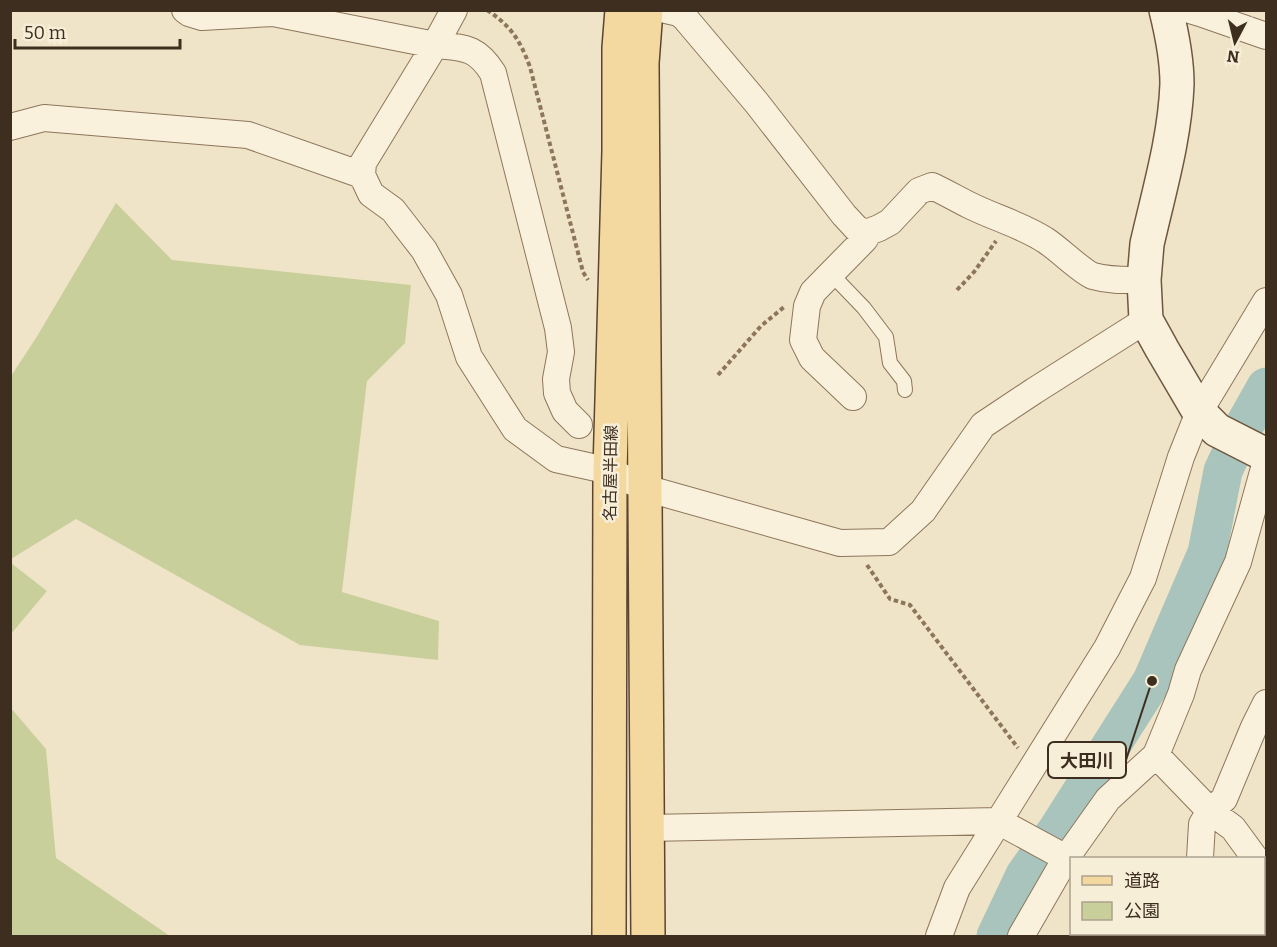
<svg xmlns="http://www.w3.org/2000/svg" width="1277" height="947" viewBox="0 0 1277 947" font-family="Bitter,'Noto Sans JP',serif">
	<rect width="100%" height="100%" fill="#f0e4c8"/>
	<path fill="#c9cf9b" d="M 116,203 L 172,260 L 411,285 L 405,343 L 367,381 L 342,592 L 439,621 L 438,660 L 300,645 L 76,519 L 11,559 L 11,376 L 36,338 Z
		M 11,563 L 47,591 L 11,634 Z
		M 10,707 L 46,749 L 56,858 L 170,936 L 11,936 Z"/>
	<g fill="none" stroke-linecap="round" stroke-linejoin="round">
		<path stroke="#a9c4bc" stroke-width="39" d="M 996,936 L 1025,875 L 1058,829 L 1152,681 L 1207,553 L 1223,471 L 1244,426 L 1266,387"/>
		<defs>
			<path id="lane" d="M 834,270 L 839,282 L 864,308 L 886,337 L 890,363 L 904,381 L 905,390"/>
			<path id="street" d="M 185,10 L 189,13 L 202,17 L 273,13 L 435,45 C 464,48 476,46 493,73 L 558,328 L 561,352 L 556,379 L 557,393 L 565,411 L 579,425
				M 666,10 L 679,13 L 685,18 L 756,102 L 844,215 L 857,229 L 866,233 L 879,228 L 890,222 L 919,191 L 932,186 C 945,192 957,199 969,205 C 995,218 1022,225 1045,240 C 1058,248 1082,272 1093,276 C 1110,281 1127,280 1144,280
				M 1190,10 L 1200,13 L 1266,36
				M 10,127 L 44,118 L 248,135 L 362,175 L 371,194 L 393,210 L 424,250 L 449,295 L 469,357 L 515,429 L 556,459 L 610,471 L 645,488 L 840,543 L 889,542 L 923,511 L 983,425 L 1034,391 L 1146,320
				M 362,175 L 363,163 L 435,45 L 454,10
				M 853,397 L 812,358 L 803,340 L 807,306 L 813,292 L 865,239 L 866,233
				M 1156,755 L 1210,811 L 1233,828 L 1255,858
				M 647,828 L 998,821 L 1066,858
				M 1200,858 L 1202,824 L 1210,811 L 1224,799 L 1254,727 L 1266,703
				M 1264,875 L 1266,883
				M 939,936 L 957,888 L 1107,648 L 1143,578 L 1181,457 L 1199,412 L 1266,301
				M 1021,936 L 1066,858 L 1108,799 L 1156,755 L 1181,694 L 1188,670 L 1238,562 L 1266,461
				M 1194,936 L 1194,934"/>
			<path id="secondary" d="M 1166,10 C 1172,34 1177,60 1177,84 C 1175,138 1159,191 1147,244 L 1144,280 L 1146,320 L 1162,349 L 1199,412 L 1217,430 L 1266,455"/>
			<path id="primary" d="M 646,10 L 642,63 L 648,936
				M 609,936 L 610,471 L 619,151 L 619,48 L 622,10"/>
		</defs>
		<use href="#lane" stroke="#8d765c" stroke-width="16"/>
		<use href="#street" stroke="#8d765c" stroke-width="28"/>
		<use href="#secondary" stroke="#6f573f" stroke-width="36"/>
		<use href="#primary" stroke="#5b4430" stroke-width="36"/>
		<path stroke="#8d765c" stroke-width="4" stroke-dasharray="4.5 3" stroke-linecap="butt" d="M 487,10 C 511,26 520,40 530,67 L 583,272 L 588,280
			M 957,290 L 974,272 L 996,241
			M 718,375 L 761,326 L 784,307
			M 867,565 L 890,599 L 910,605 L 1018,748"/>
		<use href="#lane" stroke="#faf1dc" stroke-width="14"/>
		<use href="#street" stroke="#faf1dc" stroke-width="26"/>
		<use href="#secondary" stroke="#faf1dc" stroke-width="33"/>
		<use href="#primary" stroke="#f3d9a0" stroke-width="33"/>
	</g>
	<g text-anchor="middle" stroke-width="5" stroke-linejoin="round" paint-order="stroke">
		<g font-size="16" fill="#3d2e20" stroke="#f7eed8">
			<text transform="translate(610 473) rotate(-89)" y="6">名古屋半田線</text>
		</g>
	</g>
	<path fill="none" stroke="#3d2e20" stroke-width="2" d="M1152 681L1126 760"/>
	<circle fill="#3d2e20" stroke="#f7eed8" stroke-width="2" cx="1152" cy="681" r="6"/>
	<rect fill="#f7eed8" stroke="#3d2e20" stroke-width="2" x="1048" y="742" width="78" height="36" rx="6"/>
	<g font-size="18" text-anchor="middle" font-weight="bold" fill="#3d2e20">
		<text x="1087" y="767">大田川</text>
	</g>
	<rect width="1277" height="947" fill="none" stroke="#3d2e20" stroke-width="24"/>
	<rect x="1070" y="857" width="195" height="78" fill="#f7eed8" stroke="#ada18e" stroke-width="1.5"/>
	<rect x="1082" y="876" width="30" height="9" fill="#f3d9a0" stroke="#ada18e" stroke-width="1.5"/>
	<text x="1124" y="887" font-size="18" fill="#3d2e20">道路</text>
	<rect x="1082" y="902" width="30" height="18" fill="#c9cf9b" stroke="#ada18e" stroke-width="1.5"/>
	<text x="1124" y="917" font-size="18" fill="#3d2e20">公園</text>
	<g transform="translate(1235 42) rotate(187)" stroke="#f7eed8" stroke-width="4.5" paint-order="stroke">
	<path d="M0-4.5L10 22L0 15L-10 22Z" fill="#3d2e20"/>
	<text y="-9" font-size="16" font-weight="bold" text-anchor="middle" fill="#3d2e20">N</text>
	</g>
	<path d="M15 39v9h165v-9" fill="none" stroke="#3d2e20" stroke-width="3"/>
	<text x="24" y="39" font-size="18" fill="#3d2e20" stroke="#f7eed8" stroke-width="4.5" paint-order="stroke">50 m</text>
</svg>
